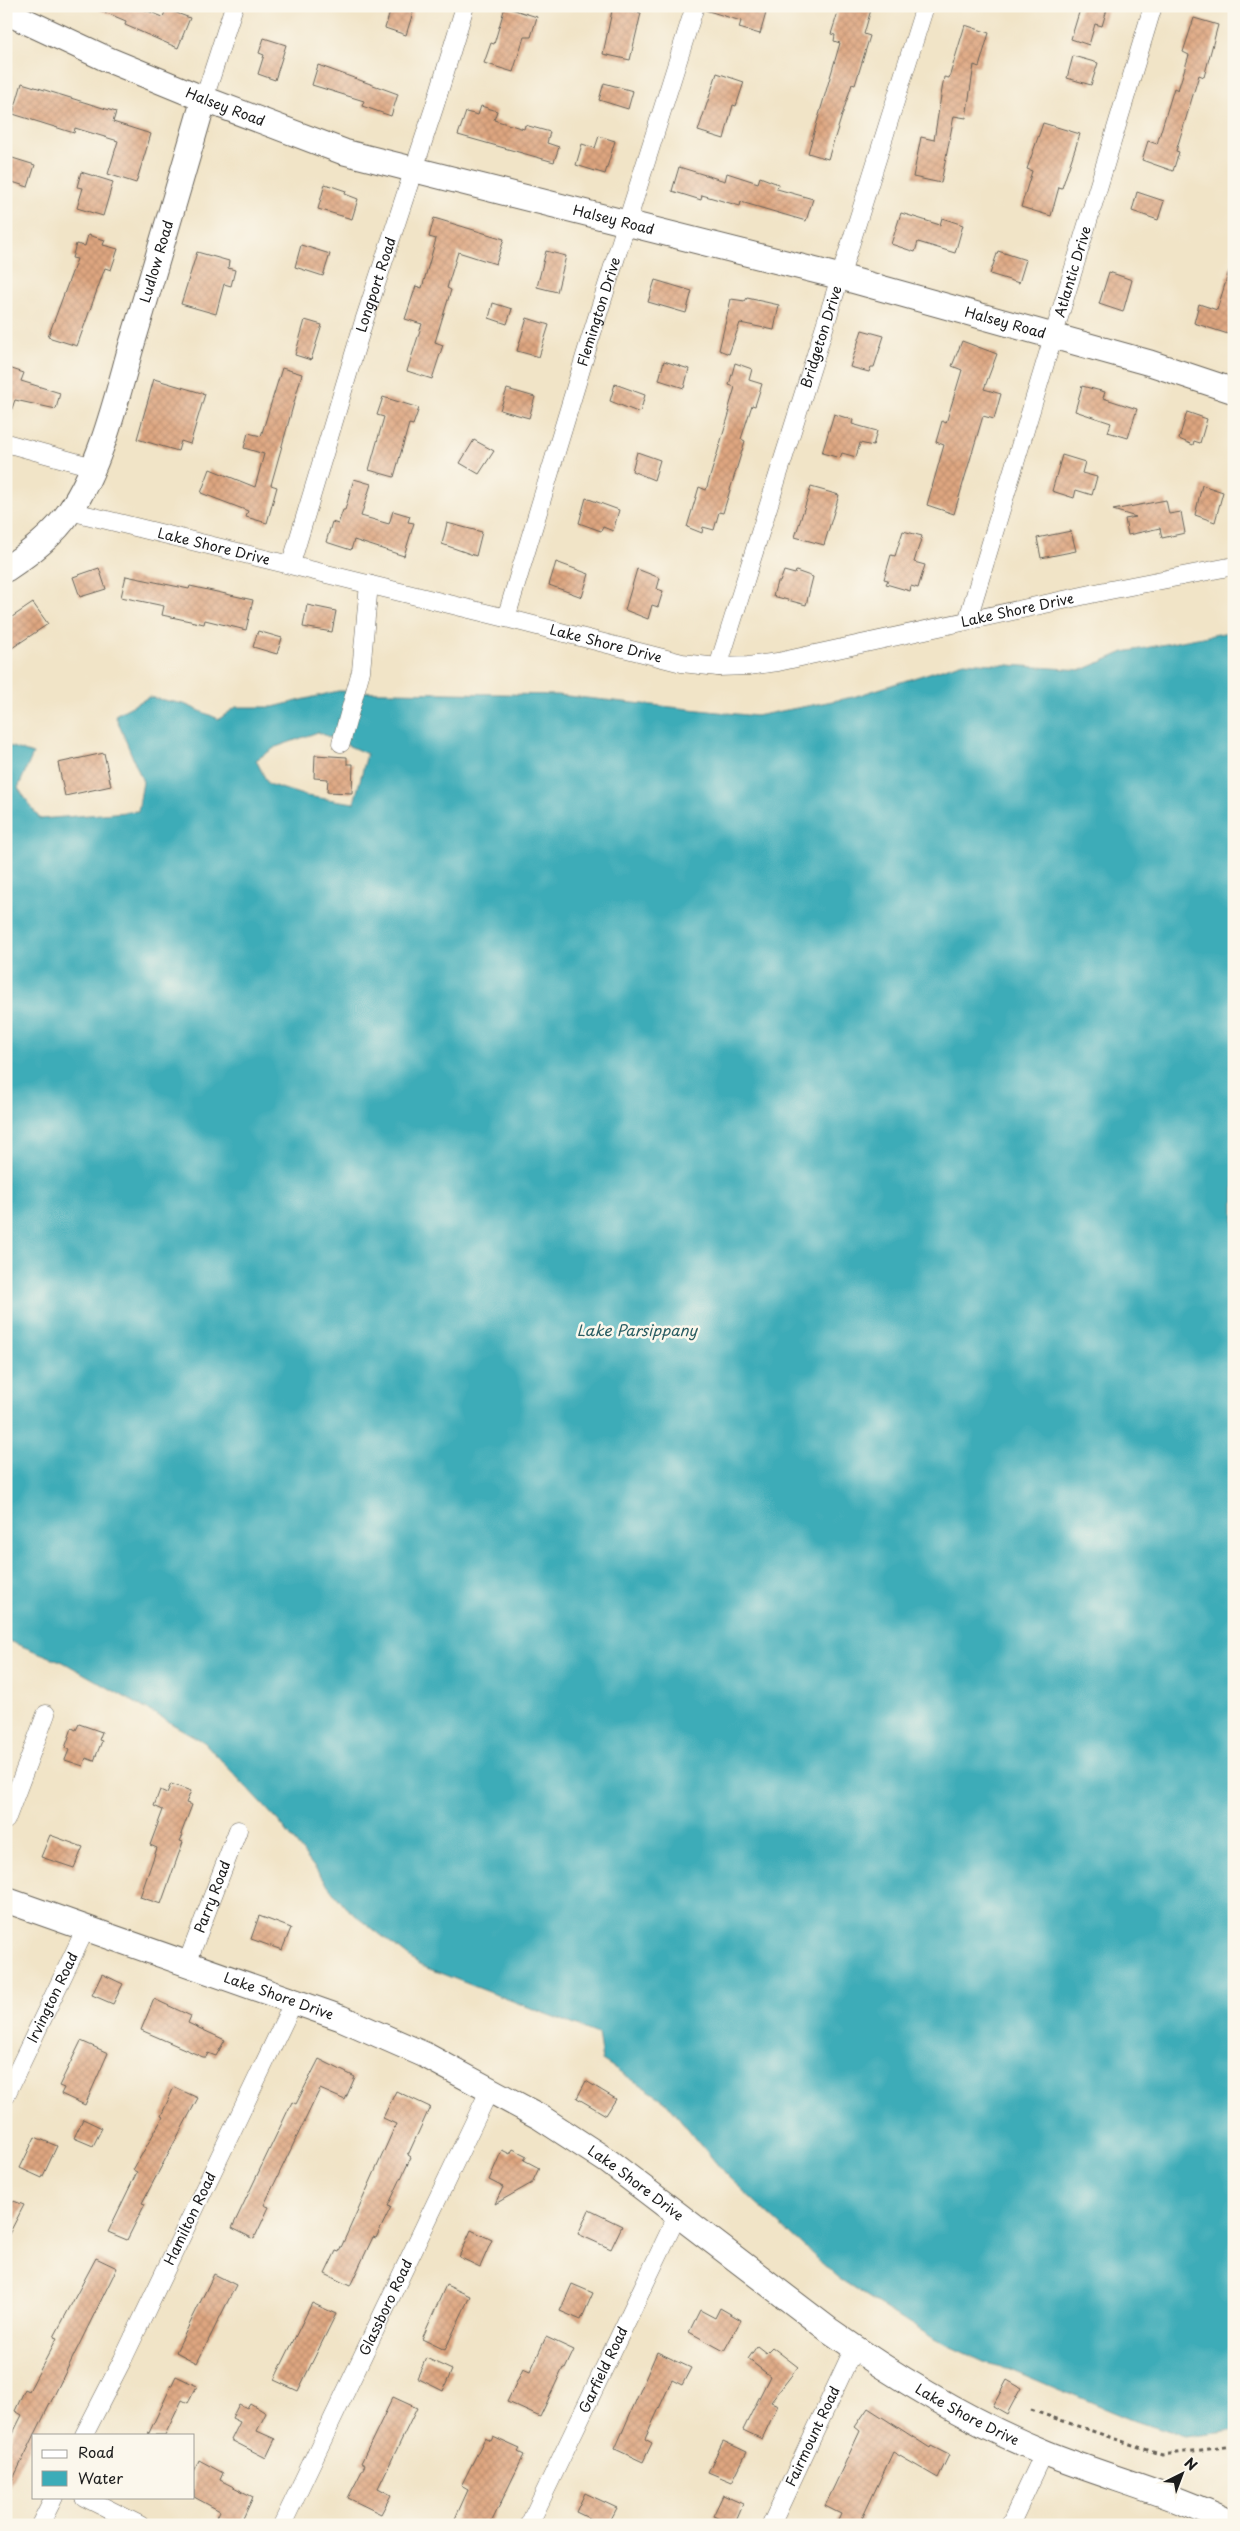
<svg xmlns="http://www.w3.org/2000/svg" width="1240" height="2531" viewBox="0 0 1240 2531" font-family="'Playpen Sans',sans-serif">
	<defs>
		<pattern id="building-cross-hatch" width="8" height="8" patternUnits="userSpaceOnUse" patternTransform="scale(1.25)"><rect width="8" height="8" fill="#dea680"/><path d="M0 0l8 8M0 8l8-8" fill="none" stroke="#be8e6e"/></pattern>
	</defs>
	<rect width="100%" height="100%" fill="#fbf7ec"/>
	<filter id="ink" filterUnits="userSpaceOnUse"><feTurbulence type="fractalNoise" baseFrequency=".02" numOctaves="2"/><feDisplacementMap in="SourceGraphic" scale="10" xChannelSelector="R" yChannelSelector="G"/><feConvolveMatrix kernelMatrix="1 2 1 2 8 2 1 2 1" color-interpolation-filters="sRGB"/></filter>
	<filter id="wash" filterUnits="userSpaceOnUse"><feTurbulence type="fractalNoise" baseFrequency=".0096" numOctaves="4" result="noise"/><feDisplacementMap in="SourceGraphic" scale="20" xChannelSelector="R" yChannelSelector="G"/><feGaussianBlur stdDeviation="1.12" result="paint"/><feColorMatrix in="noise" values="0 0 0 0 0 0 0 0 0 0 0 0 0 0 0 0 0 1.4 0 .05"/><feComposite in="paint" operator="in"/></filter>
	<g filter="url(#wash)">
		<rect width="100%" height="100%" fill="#f1e4c7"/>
		<path fill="#3cacb8" stroke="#2c646a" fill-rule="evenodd" d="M 1234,631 L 1234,2431 L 1185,2437 L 1129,2419 L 1010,2369 L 986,2363 L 936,2340 L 838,2278 L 726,2175 L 665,2101 L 602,2060 L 598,2034 L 419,1965 L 345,1907 L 279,1822 L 204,1742 L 63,1662 L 6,1640 L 6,745 L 33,754 L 18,788 L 40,819 L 138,811 L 143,782 L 115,715 L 149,697 L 184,704 L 219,719 L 236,707 L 273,707 L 338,691 L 558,695 L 756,716 L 853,697 L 964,662 L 1082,670 L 1124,652 ZM 318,732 L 367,754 L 354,803 L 306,796 L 268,784 L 256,760 L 276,747 Z"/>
		<g id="blocks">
			<path fill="url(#building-cross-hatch)" d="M 90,6 L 135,6 L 163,17 L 166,9 L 190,18 L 178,48 L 125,25 L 126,21 Z
				M 392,6 L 415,6 L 406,35 L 385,28 Z
				M 613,6 L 641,13 L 630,60 L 603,54 Z
				M 705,6 L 768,6 L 760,34 L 739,28 L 741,21 L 705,10 Z
				M 840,6 L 872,6 L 864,34 L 870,36 L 855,85 L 852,84 L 828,159 L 808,153 L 840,43 L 834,41 L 835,35 L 831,34 Z
				M 1081,6 L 1108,6 L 1102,26 L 1095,24 L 1089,45 L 1071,39 Z
				M 505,7 L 537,17 L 531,37 L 524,37 L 513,72 L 484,63 L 491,43 L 494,44 Z
				M 1194,18 L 1218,25 L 1204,77 L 1199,75 L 1176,151 L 1179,152 L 1173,171 L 1142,160 L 1148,141 L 1157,144 L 1174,88 L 1178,90 L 1189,55 L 1183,52 Z
				M 965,25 L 989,33 L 979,67 L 974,65 L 966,118 L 954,116 L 941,183 L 913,177 L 921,137 L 934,140 L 944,77 L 949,78 Z
				M 264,38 L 286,45 L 275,80 L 258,74 L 264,55 L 259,53 Z
				M 1073,56 L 1098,63 L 1091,85 L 1067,78 Z
				M 318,65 L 398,94 L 391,116 L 362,106 L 364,101 L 312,85 Z
				M 717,73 L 744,82 L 736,106 L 733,105 L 724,139 L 698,131 Z
				M 22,83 L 116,112 L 113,122 L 151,134 L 136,183 L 108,174 L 118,141 L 75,128 L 74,133 L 13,114 Z
				M 604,83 L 633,91 L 628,109 L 599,100 Z
				M 481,106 L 497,111 L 494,120 L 524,129 L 525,125 L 550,132 L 547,143 L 559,147 L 554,162 L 458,135 L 466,112 L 478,115 Z
				M 1043,123 L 1080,134 L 1062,188 L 1059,187 L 1051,216 L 1021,207 L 1032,171 L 1027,169 Z
				M 599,136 L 615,141 L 605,174 L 576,165 L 582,144 L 595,148 Z
				M 6,156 L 35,165 L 28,187 L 6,180 Z
				M 679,167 L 725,181 L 727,173 L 758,183 L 760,177 L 778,184 L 777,189 L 813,199 L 806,221 L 741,202 L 740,206 L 702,195 L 701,200 L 672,191 Z
				M 81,172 L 113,182 L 103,216 L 77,208 L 83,188 L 77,187 Z
				M 325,184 L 346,191 L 345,194 L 358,199 L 352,219 L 318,209 Z
				M 1137,192 L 1164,201 L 1158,220 L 1132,211 Z
				M 901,213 L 940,225 L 942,218 L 963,225 L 955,253 L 918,242 L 915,252 L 891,244 Z
				M 434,218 L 504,239 L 496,264 L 458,252 L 447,288 L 451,290 L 435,342 L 443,345 L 432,379 L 407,371 L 422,324 L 405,319 L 416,286 L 422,288 L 436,239 L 429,237 Z
				M 88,235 L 105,240 L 103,245 L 118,249 L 111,270 L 105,268 L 77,346 L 48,337 L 77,259 L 72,258 L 76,244 L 85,246 Z
				M 301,245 L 330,254 L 323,276 L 295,267 Z
				M 546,251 L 566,256 L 557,292 L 537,287 Z
				M 998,251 L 1026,260 L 1019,283 L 990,274 Z
				M 197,252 L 229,261 L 228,268 L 235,270 L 231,286 L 224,284 L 216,314 L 181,304 Z
				M 1230,268 L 1234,268 L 1234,326 L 1231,335 L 1194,323 L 1199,304 L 1217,310 Z
				M 1109,272 L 1132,280 L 1123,312 L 1099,304 Z
				M 655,280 L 692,291 L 686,313 L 648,302 Z
				M 747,298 L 779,305 L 774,330 L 740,323 L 729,354 L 719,350 L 731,299 L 745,301 Z
				M 493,303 L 512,309 L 507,324 L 489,318 Z
				M 527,318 L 549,325 L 539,357 L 517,351 Z
				M 305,320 L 322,325 L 311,360 L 295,355 Z
				M 862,330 L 884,336 L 874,367 L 871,367 L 869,372 L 850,367 Z
				M 962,341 L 997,354 L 984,389 L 1001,394 L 994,419 L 983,416 L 954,514 L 927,505 L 944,445 L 936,442 L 942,421 L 946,423 L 962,370 L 952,366 Z
				M 664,361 L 689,369 L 684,388 L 659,380 Z
				M 735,363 L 752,369 L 749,380 L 762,384 L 755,406 L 752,405 L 741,439 L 745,441 L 723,513 L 719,512 L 714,530 L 703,527 L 702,533 L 687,527 L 699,487 L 706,490 L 730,411 L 728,411 L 735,387 L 729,385 Z
				M 6,367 L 24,373 L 21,381 L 60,393 L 56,409 L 15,400 L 9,417 L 6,417 Z
				M 282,368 L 302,374 L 271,485 L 277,487 L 267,523 L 246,517 L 248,511 L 201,493 L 210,469 L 255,487 L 264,454 L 244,448 L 248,433 L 261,436 Z
				M 154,379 L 205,394 L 190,444 L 181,441 L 178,451 L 137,439 Z
				M 615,384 L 645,395 L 640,413 L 610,401 Z
				M 1082,386 L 1105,392 L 1103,398 L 1137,409 L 1128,438 L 1108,432 L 1111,423 L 1075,411 Z
				M 507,389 L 535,397 L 529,418 L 500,410 Z
				M 383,397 L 419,408 L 413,425 L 409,424 L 394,477 L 369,470 L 384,417 L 377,415 Z
				M 1187,412 L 1207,419 L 1200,443 L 1194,441 L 1193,445 L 1179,439 Z
				M 834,414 L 853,420 L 852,424 L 877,431 L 873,446 L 860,443 L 856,457 L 842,453 L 840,458 L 822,453 Z
				M 474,440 L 494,451 L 479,474 L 460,463 Z
				M 637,452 L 660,460 L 654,480 L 632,471 Z
				M 1062,455 L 1085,462 L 1082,473 L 1097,477 L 1092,495 L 1076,490 L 1074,498 L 1052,491 Z
				M 354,479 L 371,484 L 361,516 L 389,524 L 393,511 L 410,516 L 408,522 L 414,523 L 404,556 L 354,540 L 351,550 L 326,542 L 332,522 L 338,524 L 343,510 L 345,510 Z
				M 1202,485 L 1223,492 L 1215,522 L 1195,515 Z
				M 811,487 L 839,495 L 824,545 L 795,537 Z
				M 586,498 L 619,510 L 613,531 L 603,527 L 601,531 L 579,523 Z
				M 1166,500 L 1169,514 L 1181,512 L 1185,533 L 1162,538 L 1160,528 L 1128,535 L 1125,519 L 1136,517 L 1113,510 Z
				M 447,523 L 482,532 L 476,556 L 442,544 Z
				M 903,531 L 922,536 L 914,562 L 925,565 L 918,588 L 911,586 L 910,591 L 886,584 L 888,580 L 884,579 L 891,555 L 895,556 Z
				M 1071,531 L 1076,551 L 1041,558 L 1037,538 Z
				M 556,562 L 589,574 L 582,597 L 549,585 Z
				M 99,568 L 106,589 L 80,597 L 73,577 Z
				M 637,569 L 660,578 L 657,589 L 663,591 L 658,607 L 652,605 L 648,619 L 625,610 Z
				M 784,571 L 795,574 L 796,571 L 813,577 L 806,605 L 773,596 L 777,582 L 780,582 Z
				M 126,576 L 189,589 L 190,586 L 253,600 L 246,630 L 205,620 L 204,624 L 162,615 L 164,606 L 121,597 Z
				M 33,603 L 48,624 L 6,652 L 6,621 Z
				M 307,605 L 336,611 L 332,632 L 303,627 Z
				M 258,631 L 282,638 L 277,654 L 253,647 Z
				M 104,753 L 111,786 L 65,796 L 58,763 Z
				M 315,755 L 347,757 L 347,764 L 353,764 L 352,793 L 327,792 L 328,779 L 314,778 Z
				M 79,1724 L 102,1732 L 99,1740 L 102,1741 L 94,1761 L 86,1758 L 83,1766 L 65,1760 L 69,1750 L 65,1748 L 72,1728 L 76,1730 Z
				M 171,1784 L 191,1791 L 186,1803 L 192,1805 L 181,1834 L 183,1835 L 180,1841 L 183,1842 L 161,1904 L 140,1897 L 157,1848 L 150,1845 L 163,1810 L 154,1806 L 160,1790 L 167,1793 Z
				M 50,1835 L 83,1847 L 74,1868 L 41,1857 Z
				M 259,1916 L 291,1928 L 282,1950 L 251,1939 Z
				M 102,1974 L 123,1984 L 113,2004 L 92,1995 Z
				M 154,1999 L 191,2016 L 188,2023 L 225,2040 L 216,2056 L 208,2053 L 206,2057 L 203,2057 L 141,2030 Z
				M 81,2041 L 108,2053 L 85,2105 L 61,2094 L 64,2088 L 59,2086 Z
				M 319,2059 L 355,2077 L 345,2100 L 320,2089 L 264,2205 L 269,2207 L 254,2239 L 232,2228 L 292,2102 L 296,2104 Z
				M 586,2081 L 616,2099 L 606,2115 L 577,2098 Z
				M 174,2087 L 198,2098 L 142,2203 L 145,2204 L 127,2240 L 108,2232 L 137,2172 L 133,2170 L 163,2117 L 161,2116 Z
				M 396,2091 L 430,2107 L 408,2155 L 411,2157 L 388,2206 L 391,2207 L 376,2238 L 373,2237 L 350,2286 L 325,2274 L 336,2251 L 339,2252 L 396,2124 L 383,2118 Z
				M 83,2119 L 102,2128 L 93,2146 L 74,2138 Z
				M 35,2137 L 57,2146 L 42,2178 L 20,2168 Z
				M 513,2149 L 527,2156 L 524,2160 L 539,2168 L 532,2183 L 495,2204 L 503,2187 L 489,2180 L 502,2150 L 510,2154 Z
				M 6,2198 L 24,2205 L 6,2240 Z
				M 589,2210 L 622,2226 L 611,2249 L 578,2234 Z
				M 471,2230 L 492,2240 L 480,2267 L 459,2257 Z
				M 96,2258 L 117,2268 L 6,2493 L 6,2447 L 22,2415 L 15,2411 L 25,2389 L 29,2391 L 57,2338 L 54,2337 Z
				M 214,2274 L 236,2285 L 197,2363 L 176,2352 Z
				M 572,2284 L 593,2293 L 581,2320 L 560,2311 Z
				M 446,2285 L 470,2296 L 445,2350 L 422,2339 Z
				M 312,2303 L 336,2314 L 298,2391 L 274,2380 Z
				M 720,2308 L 741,2320 L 724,2351 L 689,2332 L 700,2310 L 715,2318 Z
				M 546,2337 L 574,2350 L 565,2369 L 563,2368 L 540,2417 L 507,2402 L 523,2369 L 530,2372 Z
				M 757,2346 L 766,2353 L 772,2347 L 798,2367 L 771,2402 L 778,2405 L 762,2439 L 743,2430 L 770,2376 L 748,2359 Z
				M 657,2352 L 691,2368 L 682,2385 L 672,2380 L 645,2439 L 652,2443 L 643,2462 L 615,2449 Z
				M 426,2358 L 452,2370 L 443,2391 L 417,2378 Z
				M 176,2376 L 197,2386 L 188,2403 L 182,2400 L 165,2435 L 148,2435 Z
				M 1007,2380 L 1021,2388 L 1007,2414 L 993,2406 Z
				M 393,2397 L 417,2408 L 378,2488 L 391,2495 L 381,2514 L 348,2498 L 365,2465 L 361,2463 Z
				M 250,2403 L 266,2413 L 257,2431 L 275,2439 L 266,2458 L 231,2440 L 240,2422 L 232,2418 L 239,2404 L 247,2408 Z
				M 868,2408 L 930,2448 L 931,2446 L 949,2455 L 938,2478 L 893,2452 L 859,2525 L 836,2525 L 841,2514 L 825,2506 L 860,2431 L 855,2427 Z
				M 493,2437 L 520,2449 L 518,2452 L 524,2455 L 490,2525 L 463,2525 L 454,2521 L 468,2490 L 461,2486 L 485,2438 L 491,2441 Z
				M 723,2441 L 747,2452 L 732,2482 L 708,2472 Z
				M 199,2460 L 223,2473 L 220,2480 L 253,2497 L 240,2525 L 233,2525 L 217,2517 L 220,2511 L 194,2497 L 194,2472 Z
				M 585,2493 L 617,2508 L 608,2525 L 603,2525 L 576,2512 Z
				M 723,2495 L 743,2504 L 734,2525 L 713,2516 Z"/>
		</g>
	</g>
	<g filter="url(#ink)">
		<use href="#blocks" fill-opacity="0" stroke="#676258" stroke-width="1"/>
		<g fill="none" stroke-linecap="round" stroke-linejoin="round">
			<defs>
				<g id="street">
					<path d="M 204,99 L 234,6"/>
					<path d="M 6,443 L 93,467"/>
					<path id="s1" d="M 70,511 L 506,618 L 682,663 L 718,667 L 748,666 L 778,662 L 1105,591 L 1234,566"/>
					<path id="s2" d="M 291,564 L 363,324 L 435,105 L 465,6"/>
					<path id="s3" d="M 506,618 L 588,346 L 695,6"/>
					<path id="s4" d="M 967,622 L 1153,6"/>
					<path id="s5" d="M 718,667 L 925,6"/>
					<path d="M 341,743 L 361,671 L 369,584"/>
					<path d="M 6,1820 L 46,1714"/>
					<path id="s6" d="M 187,1963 L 238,1830"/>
					<path id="s7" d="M 6,2095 L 86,1928"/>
					<path id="s8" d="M 84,2435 L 123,2359 L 294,2001"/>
					<path d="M 84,2497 L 140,2525"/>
					<path d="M 40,2525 L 54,2497"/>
					<path id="s9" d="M 282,2525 L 490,2089"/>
					<path id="s10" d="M 529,2525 L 678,2214"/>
					<path id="s11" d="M 771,2525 L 854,2348"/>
					<path d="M 1010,2525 L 1044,2453"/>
				</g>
				<g id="secondary">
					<path id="s12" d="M 6,12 L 109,60 L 204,99 L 344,152 L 841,277 L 1150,363 L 1234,391"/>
					<path id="s13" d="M 6,569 C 30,553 54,535 70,511 C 101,465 116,400 131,347 C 156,265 180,182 204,99"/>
					<path id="s14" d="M 6,1900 L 341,2018 L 425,2055 L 540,2117 L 609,2162 L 829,2330 C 897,2378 969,2422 1046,2453 C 1108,2478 1174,2494 1234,2525"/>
				</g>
			</defs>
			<use href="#street" stroke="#676258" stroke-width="19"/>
			<use href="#secondary" stroke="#676258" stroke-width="27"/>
			<path stroke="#676258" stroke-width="3" stroke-dasharray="4 4" stroke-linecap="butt" d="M 1031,2410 L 1162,2455 L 1234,2446"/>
			<use href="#street" stroke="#fff" stroke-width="18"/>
			<use href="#secondary" stroke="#fff" stroke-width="25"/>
		</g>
	</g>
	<g text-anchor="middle" stroke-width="5" stroke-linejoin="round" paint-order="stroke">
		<g font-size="14" fill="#1c1c1c" stroke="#fbf7ec">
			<text dy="5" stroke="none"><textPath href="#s12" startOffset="239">Halsey Road</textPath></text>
			<text dy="5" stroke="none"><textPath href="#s12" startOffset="644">Halsey Road</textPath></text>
			<text dy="5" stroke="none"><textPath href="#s13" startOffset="352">Ludlow Road</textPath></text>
			<text dy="5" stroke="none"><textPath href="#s4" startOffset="366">Atlantic Drive</textPath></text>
			<text dy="5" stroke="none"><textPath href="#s2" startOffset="292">Longport Road</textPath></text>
			<text dy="5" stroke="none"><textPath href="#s3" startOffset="320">Flemington Drive</textPath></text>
			<text dy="5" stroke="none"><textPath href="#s12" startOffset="1049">Halsey Road</textPath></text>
			<text dy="5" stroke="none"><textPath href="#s5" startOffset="346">Bridgeton Drive</textPath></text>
			<text dy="5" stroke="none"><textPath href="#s1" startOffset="148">Lake Shore Drive</textPath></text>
			<text dy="5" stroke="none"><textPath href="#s1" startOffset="972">Lake Shore Drive</textPath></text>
			<text dy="5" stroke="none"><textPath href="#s1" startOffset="552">Lake Shore Drive</textPath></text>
			<text dy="5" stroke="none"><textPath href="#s6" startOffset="71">Parry Road</textPath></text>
			<text dy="5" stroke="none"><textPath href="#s14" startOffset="289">Lake Shore Drive</textPath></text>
			<text dy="5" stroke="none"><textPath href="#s7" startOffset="108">Irvington Road</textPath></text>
			<text dy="5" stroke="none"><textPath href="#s14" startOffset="694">Lake Shore Drive</textPath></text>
			<text dy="5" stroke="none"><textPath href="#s8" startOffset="241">Hamilton Road</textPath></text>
			<text dy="5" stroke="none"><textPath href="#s9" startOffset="241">Glassboro Road</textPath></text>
			<text dy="5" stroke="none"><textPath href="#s10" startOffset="172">Garfield Road</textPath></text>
			<text dy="5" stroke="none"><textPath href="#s14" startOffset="1099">Lake Shore Drive</textPath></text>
			<text dy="5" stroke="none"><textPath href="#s11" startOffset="98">Fairmount Road</textPath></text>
		</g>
		<g font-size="15" font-style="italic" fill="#2a5d62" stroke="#fbf7ec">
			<text x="637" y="1336">Lake Parsippany</text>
		</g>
	</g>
	<rect width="1240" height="2531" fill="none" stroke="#fbf7ec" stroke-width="25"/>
	<rect x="32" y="2434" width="162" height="65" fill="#fbf7ec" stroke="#a29f99"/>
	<rect x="42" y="2450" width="25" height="8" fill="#ffffff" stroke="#a29f99"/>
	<text x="78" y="2458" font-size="15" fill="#1c1c1c">Road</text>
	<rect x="42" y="2471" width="25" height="15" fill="#3cacb8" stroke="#a29f99"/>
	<text x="78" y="2484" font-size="15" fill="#1c1c1c">Water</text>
	<g transform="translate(1182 2474) rotate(42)" stroke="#fbf7ec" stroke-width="4" paint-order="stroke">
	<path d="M0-4L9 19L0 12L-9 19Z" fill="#1c1c1c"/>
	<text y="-8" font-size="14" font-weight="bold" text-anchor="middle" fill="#1c1c1c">N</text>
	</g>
</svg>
